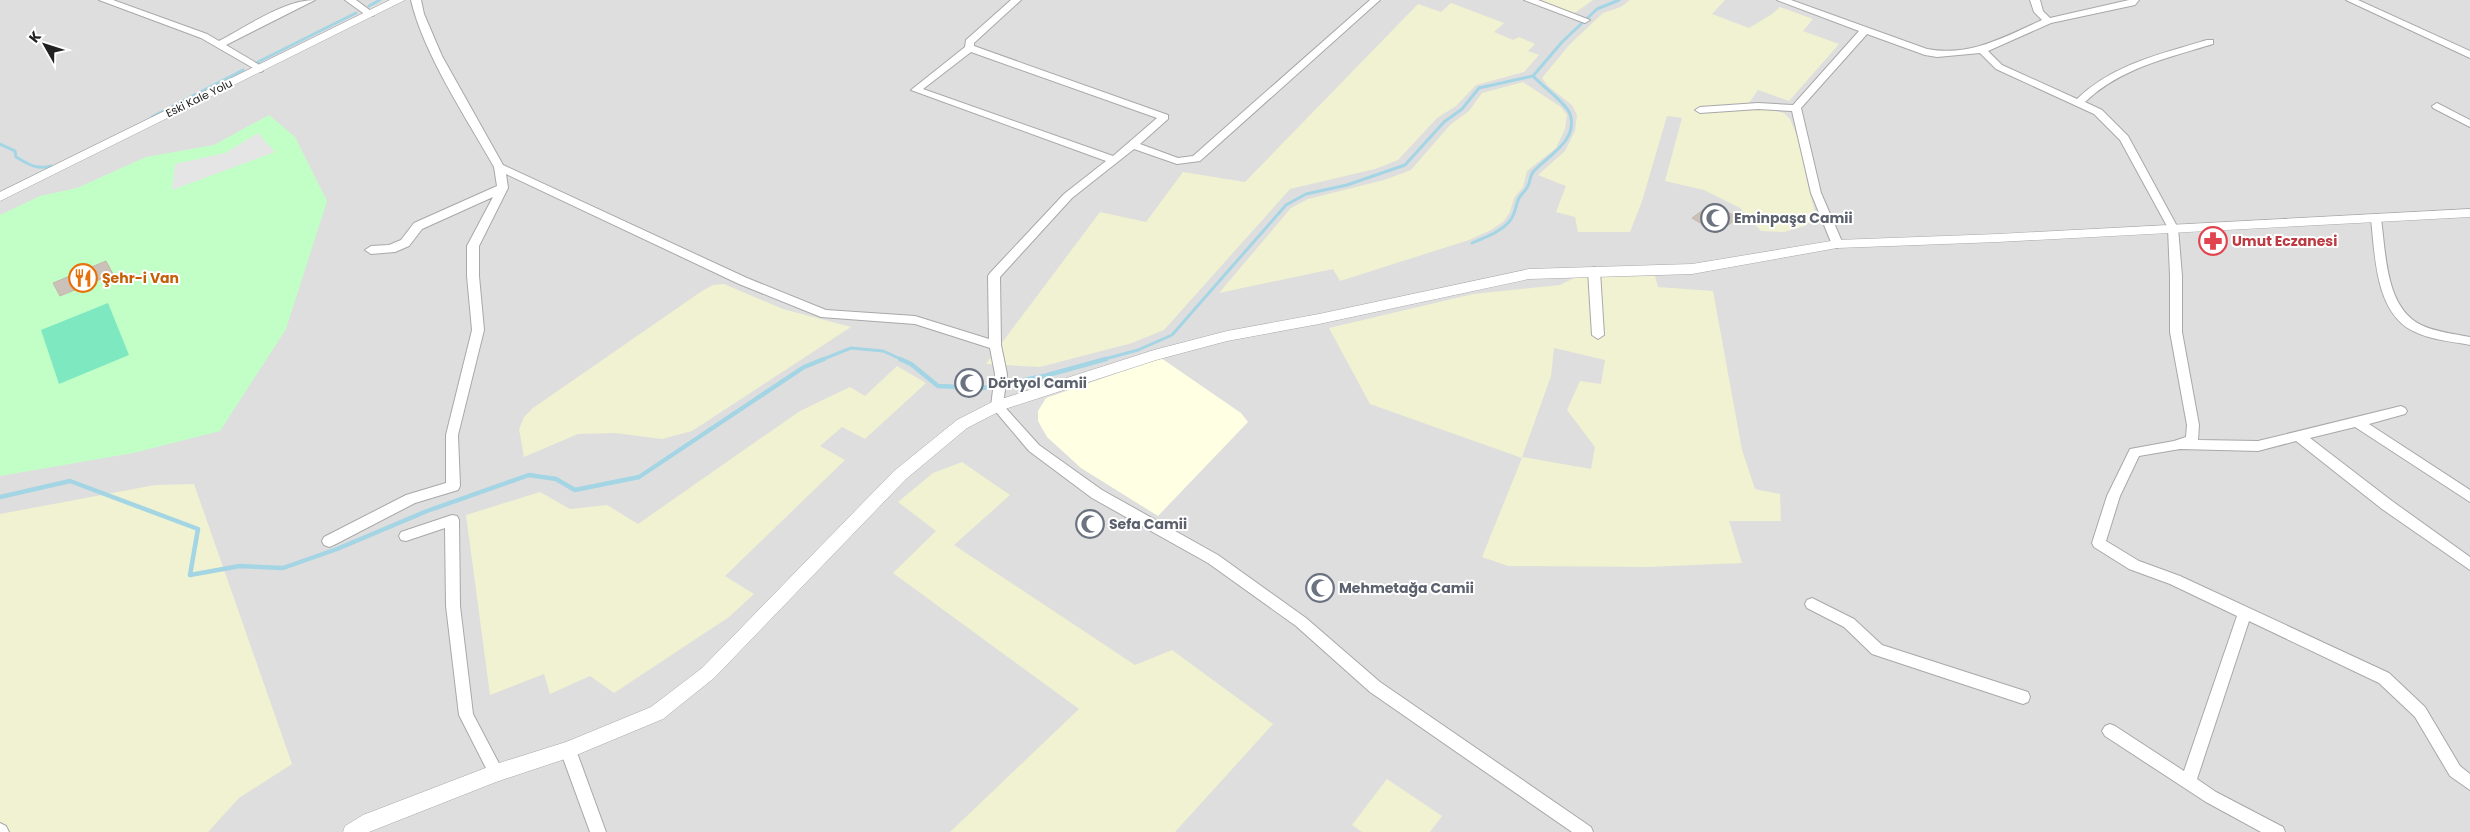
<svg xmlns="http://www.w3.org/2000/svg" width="2470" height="832" viewBox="0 0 2470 832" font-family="Poppins,sans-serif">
	<rect width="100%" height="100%" fill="#f2efe7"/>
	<path fill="#dfdede" d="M 0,0 L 2470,0 L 2470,832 L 0,832 Z"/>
	<path fill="#ffffe3" d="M 1161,358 L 1241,413 L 1248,422 L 1158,516 L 1081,468 L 1047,437 L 1038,421 L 1038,411 L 1046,398 Z"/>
	<path fill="#f0f2d1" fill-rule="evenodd" d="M 1538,0 L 1593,0 L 1572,15 Z
		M 1630,0 L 1725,0 L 1712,14 L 1749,28 L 1772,14 L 1780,7 L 1813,19 L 1803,31 L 1839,44 L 1789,101 L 1758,90 L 1744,110 L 1772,110 L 1784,113 L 1790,119 L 1805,156 L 1806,178 L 1816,216 L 1805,226 L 1784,232 L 1761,231 L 1740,208 L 1704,190 L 1665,181 L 1682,118 L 1667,116 L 1642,201 L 1630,232 L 1578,232 L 1575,217 L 1556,212 L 1566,186 L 1538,175 L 1565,151 L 1575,131 L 1577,115 L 1572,105 L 1548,86 L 1542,78 L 1570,44 L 1603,13 L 1621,7 Z
		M 1451,3 L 1504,23 L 1494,32 L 1513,40 L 1519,37 L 1535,44 L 1528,51 L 1539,55 L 1524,72 L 1476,85 L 1456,106 L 1437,118 L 1398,160 L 1375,169 L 1290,189 L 1164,330 L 1132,343 L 1040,367 L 986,364 L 1100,212 L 1146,222 L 1183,172 L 1245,182 L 1418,4 L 1441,12 Z
		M 1523,82 L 1561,107 L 1567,115 L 1565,129 L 1556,148 L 1527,171 L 1523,187 L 1514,198 L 1510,212 L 1504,221 L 1491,230 L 1469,240 L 1340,281 L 1333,269 L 1219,293 L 1291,208 L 1308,199 L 1384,180 L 1411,170 L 1450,125 L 1469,111 L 1482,93 Z
		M 1655,276 L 1658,287 L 1713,291 L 1742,450 L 1755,489 L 1780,494 L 1781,521 L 1729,521 L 1742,563 L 1648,567 L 1508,566 L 1482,557 L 1522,458 L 1370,404 L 1329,328 L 1473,294 L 1560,285 L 1576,277 ZM 1554,348 L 1605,360 L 1601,384 L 1580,381 L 1567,410 L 1595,447 L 1591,469 L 1522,457 L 1551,376 Z
		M 724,284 L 783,309 L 851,327 L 692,431 L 662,439 L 615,433 L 578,434 L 524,457 L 519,429 L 524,417 L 533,408 L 702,291 L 713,285 Z
		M 897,366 L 926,383 L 865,439 L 842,427 L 820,446 L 845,460 L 725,576 L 754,594 L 729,617 L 614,693 L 590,676 L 550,694 L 544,674 L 490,695 L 466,515 L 540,492 L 570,509 L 607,505 L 638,524 L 800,411 L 850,387 L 865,396 Z
		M 962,462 L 1010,495 L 954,545 L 1135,665 L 1172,650 L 1273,724 L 1175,832 L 950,832 L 1079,709 L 893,573 L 936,531 L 898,502 L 933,473 Z
		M 194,484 L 292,764 L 239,798 L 208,832 L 0,832 L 0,514 L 155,485 Z
		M 1387,779 L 1442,816 L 1430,832 L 1362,832 L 1352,825 Z"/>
	<path fill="#c1ffc7" d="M 269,115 L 295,137 L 327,201 L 286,329 L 220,431 L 133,453 L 0,476 L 0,215 L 40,196 L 77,188 L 146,157 L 214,145 Z"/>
	<path fill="#7ee8c0" d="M 108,303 L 129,355 L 59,384 L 41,330 Z"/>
	<path fill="#e5e5e5" d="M 258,133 L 275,152 L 172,190 L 175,164 L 225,153 Z"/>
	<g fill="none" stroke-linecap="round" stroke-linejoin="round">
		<path stroke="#a4d5e4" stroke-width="3" d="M 369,6 L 380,0
			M 258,62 L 356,13
			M 173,106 L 243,70
			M 152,117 L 163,111
			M 0,144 L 15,151 L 16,157 C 28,164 36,170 51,166
			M 1472,243 C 1485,237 1499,233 1509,222 C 1516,214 1515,207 1519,198 C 1521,194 1526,191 1528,186 C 1530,182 1530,176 1533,172 C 1547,156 1579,141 1570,114 C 1567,104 1542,86 1533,76
			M 821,360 L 851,348 L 883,351 L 903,360
			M 1101,360 L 1138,350 L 1172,335 L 1286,205 L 1306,194 L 1347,185 L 1405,165 L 1444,122 L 1462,109 L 1479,88 L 1533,76 L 1562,42 L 1597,9 L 1619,0"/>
		<path stroke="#a4d5e4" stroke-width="4.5" d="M 900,359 L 911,364 L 938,386 L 983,388 L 1044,376 L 1106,359
			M 0,497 L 70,481 L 198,529 L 190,575 L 240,566 L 283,568 L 337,549 L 427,511 L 529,475 L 556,479 L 575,490 L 639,477 L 804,367 L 824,359"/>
	</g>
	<path fill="#cbc1b9" stroke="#c6b5a8" d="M 1713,203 L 1738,218 L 1717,233 L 1692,218 Z
		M 106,261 L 113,274 L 60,296 L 53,283 Z"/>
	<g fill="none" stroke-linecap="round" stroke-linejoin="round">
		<defs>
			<path id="minor" d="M 99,0 L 113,0 L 207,34 L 219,41 C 246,27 284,0 315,0 L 226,45 L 263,67 L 263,71 L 260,72 L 201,38 Z
				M 345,0 L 356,0 L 375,14 L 373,16 L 367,16 Z
				M 411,0 L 421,0 L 424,14 L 442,56 L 503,165 L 747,278 L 826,310 L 915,316 L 989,339 L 988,276 L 990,273 L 1064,194 L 1106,161 L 911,90 L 965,47 L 966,40 L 1011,0 L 1021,0 L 974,43 L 974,46 L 1168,115 L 1168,119 L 1140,144 L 1178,158 L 1193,156 L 1370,0 L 1380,0 L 1200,161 L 1177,164 L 1134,149 L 1072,198 L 1000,277 L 1001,345 L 1007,374 L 1003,405 L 1039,445 L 1102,490 L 1218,555 L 1306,618 L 1380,682 L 1591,827 L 1593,832 L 1572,832 L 1370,692 L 1296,626 L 1208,563 L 1092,498 L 1029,451 L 991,406 L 995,374 L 990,348 L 915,324 L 821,317 L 739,284 L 506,174 L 508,188 L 479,246 L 479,276 L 484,330 L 458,435 L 460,486 L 458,490 L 415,503 L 334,545 L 329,547 L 324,545 L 322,541 L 324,537 L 406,495 L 446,483 L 446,435 L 472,330 L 467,276 L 467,246 L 493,197 L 422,229 L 409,246 L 395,252 L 371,254 L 365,250 L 371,246 L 389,245 L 401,240 L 414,223 L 497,186 L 494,167 C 467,119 423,53 411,0 ZM 971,52 L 1157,118 L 1113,156 L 923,89 Z
				M 1524,0 L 1538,0 L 1590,20 L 1585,23 L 1582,22 Z
				M 1777,0 L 1791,0 L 1927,49 C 1970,57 2004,37 2042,20 L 2034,12 L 2030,0 L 2040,0 L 2043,11 L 2050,18 L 2129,0 L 2139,0 L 2135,5 L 2051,23 L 1988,51 L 2002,65 L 2077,99 C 2113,64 2161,54 2207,40 L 2213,40 L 2213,44 C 2168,58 2120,68 2085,102 L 2102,110 L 2128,136 L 2178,228 L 2182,276 L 2182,332 L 2199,425 L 2198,440 L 2258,441 L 2401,406 L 2405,408 L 2407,411 L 2405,414 L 2369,424 L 2470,490 L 2470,502 L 2355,427 L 2310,438 L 2392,501 L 2470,557 L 2470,570 L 2382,509 L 2296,441 L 2258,451 L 2180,449 L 2139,456 L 2120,496 L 2106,541 L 2139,561 L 2180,576 L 2389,673 L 2425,707 L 2460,766 L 2470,774 L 2470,790 L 2450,776 L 2415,717 L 2379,683 L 2249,621 L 2197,779 L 2216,792 L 2283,827 L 2285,832 L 2261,832 L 2206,802 L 2105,736 L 2102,731 L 2105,726 L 2110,724 L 2115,726 L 2184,771 L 2237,616 L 2170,584 L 2129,569 L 2094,547 L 2092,543 L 2107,496 L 2130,449 L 2174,441 L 2186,437 L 2187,425 L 2170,332 L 2170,276 L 2168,228 L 2120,140 L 2094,114 L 1996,69 L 1980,53 L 1937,57 L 1925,55 L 1867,34 L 1801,108 L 1821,193 L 1843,244 L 1837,248 L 1833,247 L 1811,193 L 1792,111 L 1758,109 L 1700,113 L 1695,110 L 1700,107 L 1758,103 L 1793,105 L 1859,31 Z
				M 2346,0 L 2358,0 L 2470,51 L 2470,58 Z
				M 2437,103 L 2470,120 L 2470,127 L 2433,108 L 2432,106 Z
				M 2376,215 L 2381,219 C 2386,253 2385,307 2421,325 C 2436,332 2454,334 2470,337 L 2470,345 C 2450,341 2429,340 2411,330 C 2375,310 2375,254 2371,219 Z
				M 1594,267 L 1600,271 L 1604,335 L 1598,339 L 1592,335 L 1588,271 Z
				M 452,515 L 457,516 L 459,520 L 460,606 L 473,714 L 504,773 L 501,778 L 496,780 L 491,778 L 459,715 L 446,606 L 445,528 L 406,541 L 401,540 L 399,536 L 401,532 Z
				M 1812,598 L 1854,619 L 1882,645 L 2028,692 L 2030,697 L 2028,702 L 2023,704 L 1872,654 L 1844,627 L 1807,608 L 1805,604 L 1807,600 Z
				M 568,743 L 573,745 L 576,750 L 606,832 L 590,832 L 560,750 L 563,745 Z
				M 0,823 L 6,826 L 9,832 L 0,832 Z"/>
			<path id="tertiary" d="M 390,0 L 405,0 L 0,201 L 0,192 Z
				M 2470,209 L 2470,217 L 1998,242 L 1837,248 L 1692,274 L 1529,279 L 1319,324 L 1227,341 L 1156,360 L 1002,410 L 967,428 L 906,479 L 714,678 L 663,719 L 574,756 L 496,782 L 369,832 L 343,832 L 345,826 L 363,815 L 496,764 L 566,742 L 651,707 L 702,668 L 894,471 L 957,420 L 992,402 L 1154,350 L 1227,331 L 1319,314 L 1529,269 L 1692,264 L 1837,240 L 1998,234 Z"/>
		</defs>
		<use href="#minor" stroke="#a8a8a8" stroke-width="2"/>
		<use href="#tertiary" stroke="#a8a8a8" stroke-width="1"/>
		<use href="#minor" fill="#fff" fill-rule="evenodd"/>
		<use href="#tertiary" fill="#fff" fill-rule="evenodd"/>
	</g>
	<defs>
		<symbol id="mosque-ring" viewBox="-11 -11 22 22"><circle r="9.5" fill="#fff" stroke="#6b7280" stroke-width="1.5"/><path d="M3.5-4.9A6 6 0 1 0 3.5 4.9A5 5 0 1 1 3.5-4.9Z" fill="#6b7280"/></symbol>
		<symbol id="pharmacy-ring" viewBox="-11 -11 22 22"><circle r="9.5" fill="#fff" stroke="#e0444e" stroke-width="1.5"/><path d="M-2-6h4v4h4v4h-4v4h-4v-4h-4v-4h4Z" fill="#e0444e"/></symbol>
		<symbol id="restaurant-ring" viewBox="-11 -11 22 22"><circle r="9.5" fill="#fff" stroke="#e8710a" stroke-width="1.5"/><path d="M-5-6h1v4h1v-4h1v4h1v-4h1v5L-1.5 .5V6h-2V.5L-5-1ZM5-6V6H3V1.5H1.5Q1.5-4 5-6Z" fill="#e8710a"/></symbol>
	</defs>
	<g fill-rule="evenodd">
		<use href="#mosque-ring" x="1699" y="202" width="32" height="32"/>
		<use href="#pharmacy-ring" x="2197" y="225" width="32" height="32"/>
		<use href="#restaurant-ring" x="67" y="262" width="32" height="32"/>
		<use href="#mosque-ring" x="953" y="367" width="32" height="32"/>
		<use href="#mosque-ring" x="1074" y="508" width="32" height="32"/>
		<use href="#mosque-ring" x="1304" y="572" width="32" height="32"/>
	</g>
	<g text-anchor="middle" stroke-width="4" stroke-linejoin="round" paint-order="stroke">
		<g font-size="11" fill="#212121" stroke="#fff">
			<text transform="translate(199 98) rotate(-26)" y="4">Eski Kale Yolu</text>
		</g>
		<g font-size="14" font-weight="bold" fill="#5b616d" stroke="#fff" text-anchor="start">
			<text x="1734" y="223">Eminpaşa Camii</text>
			<text x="988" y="388">Dörtyol Camii</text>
			<text x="1109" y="529">Sefa Camii</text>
			<text x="1339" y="593">Mehmetağa Camii</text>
		</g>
		<g font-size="14" font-weight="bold" fill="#be3a42" stroke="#fff" text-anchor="start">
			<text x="2232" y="246">Umut Eczanesi</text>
		</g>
		<g font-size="14" font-weight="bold" fill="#c56008" stroke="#fff" text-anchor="start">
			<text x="102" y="283">Şehr-i Van</text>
		</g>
	</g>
	<g transform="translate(45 45) rotate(309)" stroke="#ffffff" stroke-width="4" paint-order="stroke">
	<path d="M0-4L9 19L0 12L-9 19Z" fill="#212121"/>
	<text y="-8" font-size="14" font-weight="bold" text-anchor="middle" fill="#212121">K</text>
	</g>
</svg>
